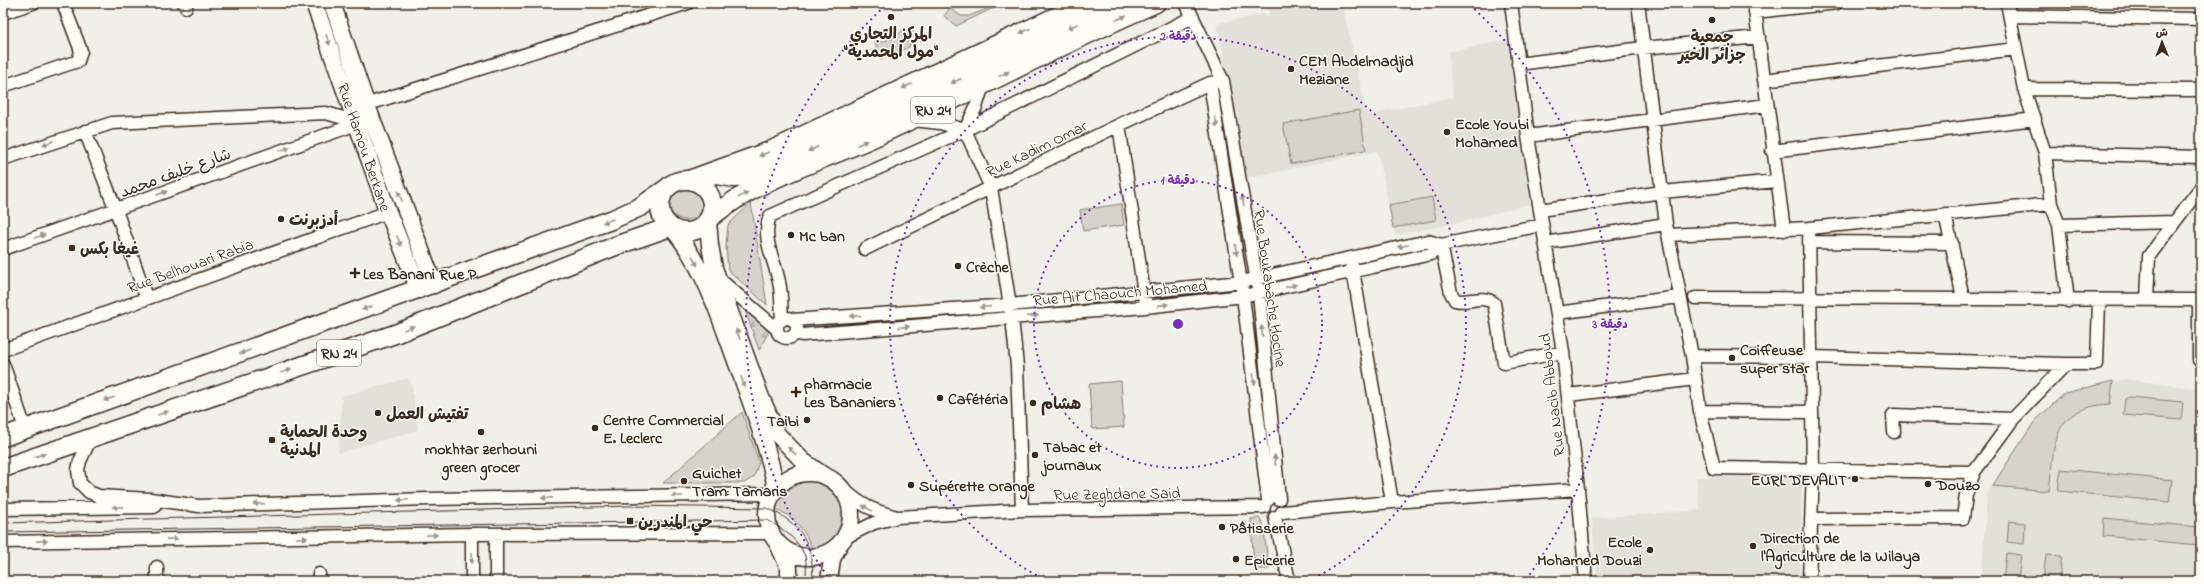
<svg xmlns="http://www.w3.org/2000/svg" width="2204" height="584" viewBox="0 0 2204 584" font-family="'Indie Flower','Playpen Sans Arabic',sans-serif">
	<defs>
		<pattern id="forest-firs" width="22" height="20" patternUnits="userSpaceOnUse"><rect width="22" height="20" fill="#d7d2cc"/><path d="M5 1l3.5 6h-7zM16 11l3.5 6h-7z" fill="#b9b4af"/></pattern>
	</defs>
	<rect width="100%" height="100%" fill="#f1efea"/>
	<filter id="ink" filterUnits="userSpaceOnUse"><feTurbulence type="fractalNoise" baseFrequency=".025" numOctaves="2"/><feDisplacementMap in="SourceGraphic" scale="8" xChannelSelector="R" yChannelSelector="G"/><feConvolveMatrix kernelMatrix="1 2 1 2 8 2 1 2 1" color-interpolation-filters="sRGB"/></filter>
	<g filter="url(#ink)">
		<path fill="#e3e0da" d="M 1275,3 L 1291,3 L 1293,11 L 1299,7 L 1318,3 L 1342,3 L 1367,115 L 1453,97 L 1448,52 L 1507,40 L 1530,204 L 1466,221 L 1395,235 L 1377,151 L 1247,178 L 1217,24 L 1262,14 L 1269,15 L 1268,6 Z
			M 408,378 L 412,385 L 418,430 L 338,453 L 342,396 Z
			M 2125,379 L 2201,389 L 2201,581 L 1981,581 L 1987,494 L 2035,421 L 2065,393 Z
			M 1802,475 L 1800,581 L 1597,581 L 1592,518 L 1700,510 L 1696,477 Z"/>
		<path fill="#d7d2cc" stroke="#897e75" d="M 994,3 L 1004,3 L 956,26 L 944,16 L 950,8 L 961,16 L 969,16 L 994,6 Z
			M 913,28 L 909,47 L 881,60 L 875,43 C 885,40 899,39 903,29 Z
			M 1359,110 L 1366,150 L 1291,164 L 1283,124 Z
			M668 202a18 18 0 1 1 36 0a18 18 0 1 1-36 0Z
			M 1432,197 L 1436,220 L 1393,228 L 1389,205 Z
			M 751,203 L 767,305 L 728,270 L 726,245 L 728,225 Z
			M 1121,204 L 1124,225 L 1083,231 L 1080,210 Z
			M 1121,381 L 1124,427 L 1092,429 L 1089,384 Z
			M 2113,381 L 2110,404 C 2050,408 2055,444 2049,491 L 1992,486 L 2035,421 L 2065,393 Z
			M 2129,397 L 2183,402 L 2181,420 L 2123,415 L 2125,399 Z
			M 742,412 L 759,462 L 754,477 L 744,483 L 663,483 Z
			M 2061,469 L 2172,480 L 2169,502 L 2058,491 Z
			M 813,479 C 855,491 856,538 813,551 C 806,531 794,515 773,508 C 776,488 795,480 813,479 Z
			M 1259,518 L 1263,523 L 1269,569 L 1254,569 L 1251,519 Z
			M 2104,518 L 2199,527 L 2198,545 L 2103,536 Z
			M 2009,521 L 2025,523 L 2024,544 L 2007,542 Z
			M 2006,553 L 2021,555 L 2018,581 L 2003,581 Z
			M 2046,555 L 2062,556 L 2059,581 L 2043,581 Z"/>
		<path fill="url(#forest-firs)" stroke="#897e75" d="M 745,310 L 769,331 L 759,350 Z"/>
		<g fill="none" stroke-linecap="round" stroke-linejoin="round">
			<defs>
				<path id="street" d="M 184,3 L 186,7
					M 1186,3 L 1223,81 L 1259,294 L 1279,499
					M 1638,3 L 1666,224 L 1692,356 L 1700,411 L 1714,468 L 1974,472
					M 1754,3 L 1784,230
					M 2007,3 L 2024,89 L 2045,153 L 2051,204 L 2059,225 L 2068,301
					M 1755,12 L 1837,3
					M 3,13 L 33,3
					M 2010,16 L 2201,19
					M 1518,64 L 1643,48 L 1759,37
					M 1764,80 L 2016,49
					M 1210,83 L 1243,296 L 1268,500
					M 3,86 L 78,61 L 81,51 L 63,3
					M 2024,89 L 2201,90
					M 359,107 L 688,3
					M 913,120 L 940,123 L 965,130
					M 1119,125 L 1145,300
					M 965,130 L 991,188 L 1012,318 L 1017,366 L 1022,510
					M 965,130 L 976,107 L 983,85
					M 85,131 L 116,210 L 146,297
					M 1528,136 L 1767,105
					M 1772,151 L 2035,119
					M 2045,153 L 2201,157
					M 3,159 L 112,123 L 326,113 L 357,122
					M 1540,210 L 1662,192 L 1776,181
					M 1945,214 L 1963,298
					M 2059,225 L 2174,222
					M 1668,235 L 1809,228 L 2051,204
					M 1809,242 L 1952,243
					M 1545,243 L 1666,224
					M 1441,245 L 1451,293 L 1455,300 C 1468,304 1482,294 1494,303 L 1504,363 L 1563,352
					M 3,249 L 357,124
					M 865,249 L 1119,125 L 1210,83 L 1218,82
					M 1352,264 L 1392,502
					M 718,278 L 777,329
					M 1695,298 L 2201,300
					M 2147,300 L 2149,256 L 2201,187
					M 2199,300 L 2199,360
					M 1557,313 L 1679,297
					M777 328a10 10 0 1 1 20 0a10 10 0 1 1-20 0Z
					M 782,320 C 781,308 782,294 779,282 C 775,260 761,239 770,216 L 965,130 L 1193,17
					M 792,320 L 1010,305 L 1241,282 L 1428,241 L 1441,245 L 1542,225
					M 796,332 L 802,335 L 1145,307 L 1243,296 L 1431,254 L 1441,245
					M 3,350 L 388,212
					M 1692,356 L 1811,357 L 2066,364
					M 3,364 L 25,428
					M 1569,395 L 1695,379
					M 1700,411 L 1812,412
					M 1894,432 L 1893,415 L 2013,419
					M 91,438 L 80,461 L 78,470 L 80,483 L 89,492 L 99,496 L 150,499 L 199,506 L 428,499 L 772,494
					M 842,488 C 862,506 871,510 897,517
					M 1578,489 L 1586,581
					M 3,509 L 154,507
					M 1282,512 L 1392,502 L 1578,489 L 1563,352 L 1528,136 L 1511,3
					M 1275,517 L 1289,581
					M 1811,519 L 1963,518 L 1966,495 L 1974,472 L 2013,419 L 2066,364 L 2097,364 L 2099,301
					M 496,534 L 496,581
					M 846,537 L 874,523 L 898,517 L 1022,510 L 1264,507
					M 3,542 L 472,534 L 771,533
					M 157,581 L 157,567
					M 319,581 L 319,574
					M 472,581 L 472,534
					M 1809,581 L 1813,469 L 1809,228"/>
				<path id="secondary" d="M 314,3 L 388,212 L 419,290
					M 332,3 L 366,103 L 434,285
					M 708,221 L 710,245 L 714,268 L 760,395 L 777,434 L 803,461 L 823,475
					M 673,229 C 706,269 721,321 739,369 C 753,408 768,447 776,488
					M767 515a42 42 0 1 1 84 0a42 42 0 1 1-84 0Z
					M 778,544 L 789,568 L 789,581
					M 829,581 L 832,559 L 839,545"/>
				<path id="primary" d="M 710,174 L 735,178 L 759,172 L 828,142 L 1121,3
					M660 206a26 26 0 1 1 52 0a26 26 0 1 1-52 0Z
					M 689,180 L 770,151 L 1085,3
					M 711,217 C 759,178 823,161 879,135 C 972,92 1062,44 1156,3
					M 3,437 L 611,220 L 640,207 L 666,189
					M 3,468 L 395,334 L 618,245 L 670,227"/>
			</defs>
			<use href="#street" stroke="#3b2a1e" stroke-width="15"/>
			<use href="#secondary" stroke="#3b2a1e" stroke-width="19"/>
			<use href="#primary" stroke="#3b2a1e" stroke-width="21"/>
			<use href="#street" stroke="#fdfcf7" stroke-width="12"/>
			<use href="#secondary" stroke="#fdfcf7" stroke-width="16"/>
			<use href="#primary" stroke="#fdfcf7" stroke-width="18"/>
			<path stroke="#3b2a1e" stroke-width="1" d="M 3,523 L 629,506 L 767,508 C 802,524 813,543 813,581
				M 3,532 L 767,520 C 782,528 798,539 805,556 C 807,563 806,573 806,581"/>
		</g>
		<defs><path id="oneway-solid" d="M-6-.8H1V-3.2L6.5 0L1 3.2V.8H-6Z"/></defs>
		<g fill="#9c938a">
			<use href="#oneway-solid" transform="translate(1121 18) rotate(-24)"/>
			<use href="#oneway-solid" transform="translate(1073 26) rotate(155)"/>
			<use href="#oneway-solid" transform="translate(1025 31) rotate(155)"/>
			<use href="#oneway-solid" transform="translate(328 40) rotate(70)"/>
			<use href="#oneway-solid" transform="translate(1004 74) rotate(-25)"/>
			<use href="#oneway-solid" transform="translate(956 81) rotate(155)"/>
			<use href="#oneway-solid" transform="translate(907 86) rotate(155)"/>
			<use href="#oneway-solid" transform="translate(1216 122) rotate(81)"/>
			<use href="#oneway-solid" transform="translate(48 143) rotate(161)"/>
			<use href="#oneway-solid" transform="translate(862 143) rotate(-24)"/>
			<use href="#oneway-solid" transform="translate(285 149) rotate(-20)"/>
			<use href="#oneway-solid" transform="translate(813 149) rotate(156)"/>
			<use href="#oneway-solid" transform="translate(764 154) rotate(157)"/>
			<use href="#oneway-solid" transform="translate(162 193) rotate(-20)"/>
			<use href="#oneway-solid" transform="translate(743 195) rotate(-29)"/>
			<use href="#oneway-solid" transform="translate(400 196) rotate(-111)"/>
			<use href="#oneway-solid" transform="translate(1243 200) rotate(-99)"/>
			<use href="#oneway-solid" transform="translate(608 221) rotate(159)"/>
			<use href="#oneway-solid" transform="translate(40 236) rotate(-19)"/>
			<use href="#oneway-solid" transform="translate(399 241) rotate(68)"/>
			<use href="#oneway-solid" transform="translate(1403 246) rotate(168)"/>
			<use href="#oneway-solid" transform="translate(1236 250) rotate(81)"/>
			<use href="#oneway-solid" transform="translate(695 261) rotate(62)"/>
			<use href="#oneway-solid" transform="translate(1291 286) rotate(-13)"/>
			<use href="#oneway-solid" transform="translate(1163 305) rotate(-6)"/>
			<use href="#oneway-solid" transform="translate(985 307) rotate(176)"/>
			<use href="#oneway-solid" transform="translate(367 308) rotate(160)"/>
			<use href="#oneway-solid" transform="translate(855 316) rotate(176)"/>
			<use href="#oneway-solid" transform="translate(1033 316) rotate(-5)"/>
			<use href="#oneway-solid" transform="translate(904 327) rotate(-5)"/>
			<use href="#oneway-solid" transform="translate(409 328) rotate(-22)"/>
			<use href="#oneway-solid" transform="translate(1262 331) rotate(-95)"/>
			<use href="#oneway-solid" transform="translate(738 334) rotate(-110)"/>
			<use href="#oneway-solid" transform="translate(245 352) rotate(160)"/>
			<use href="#oneway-solid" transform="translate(286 371) rotate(-19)"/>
			<use href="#oneway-solid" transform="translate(1254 379) rotate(82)"/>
			<use href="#oneway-solid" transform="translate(743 382) rotate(70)"/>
			<use href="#oneway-solid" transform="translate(109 399) rotate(161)"/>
			<use href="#oneway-solid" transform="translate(163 413) rotate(-19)"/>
			<use href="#oneway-solid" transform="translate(792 451) rotate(-136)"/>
			<use href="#oneway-solid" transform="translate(40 455) rotate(-19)"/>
			<use href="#oneway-solid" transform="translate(1275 460) rotate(-96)"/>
			<use href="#oneway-solid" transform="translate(677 496) rotate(180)"/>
			<use href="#oneway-solid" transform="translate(547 498) rotate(179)"/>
			<use href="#oneway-solid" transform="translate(403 500) rotate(178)"/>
			<use href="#oneway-solid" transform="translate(259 504) rotate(178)"/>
			<use href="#oneway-solid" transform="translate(118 507) rotate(179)"/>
			<use href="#oneway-solid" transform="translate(867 508) rotate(-151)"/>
			<use href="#oneway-solid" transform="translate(432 535) rotate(-1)"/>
			<use href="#oneway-solid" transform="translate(302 538)"/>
			<use href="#oneway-solid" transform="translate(172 539) rotate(-1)"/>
			<use href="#oneway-solid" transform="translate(42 541) rotate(-1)"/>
			<use href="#oneway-solid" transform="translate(472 558) rotate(90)"/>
		</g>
	</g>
	<g fill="none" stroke="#7b2cbf" stroke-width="2" stroke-dasharray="2 4">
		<circle cx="1178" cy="324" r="144"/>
		<path d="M1047 581A288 288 0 1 1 1309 581"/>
		<path d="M831 581A432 432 0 0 1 886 5M1470 5A432 432 0 0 1 1525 581"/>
	</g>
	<g fill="#3b2a1e" stroke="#fdfcf7" stroke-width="1.5">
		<circle cx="891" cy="17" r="4"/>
		<circle cx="1712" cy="20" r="4"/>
		<circle cx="1291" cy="69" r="4"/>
		<circle cx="1447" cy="132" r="4"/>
		<circle cx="281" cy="219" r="4"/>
		<circle cx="791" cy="235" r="4"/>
		<circle cx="72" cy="248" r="4"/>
		<circle cx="958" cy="266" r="4"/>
		<path d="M353 267h4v4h4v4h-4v4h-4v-4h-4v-4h4z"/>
		<circle cx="1732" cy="358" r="4"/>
		<path d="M794 386h4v4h4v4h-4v4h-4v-4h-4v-4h4z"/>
		<circle cx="940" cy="398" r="4"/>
		<circle cx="1033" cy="403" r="4"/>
		<circle cx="378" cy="413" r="4"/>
		<circle cx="807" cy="420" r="4"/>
		<circle cx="595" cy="428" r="4"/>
		<circle cx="481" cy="432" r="4"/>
		<circle cx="272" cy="440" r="4"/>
		<circle cx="1035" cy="455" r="4"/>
		<circle cx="1855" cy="479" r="4"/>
		<circle cx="684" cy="481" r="4"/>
		<circle cx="1928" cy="484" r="4"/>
		<circle cx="911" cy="485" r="4"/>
		<rect x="626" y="517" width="8" height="8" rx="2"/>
		<circle cx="1222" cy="527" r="4"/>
		<circle cx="1753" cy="546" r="4"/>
		<circle cx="1650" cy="550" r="4"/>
		<circle cx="1236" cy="559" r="4"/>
	</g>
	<g text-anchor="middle" stroke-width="3" stroke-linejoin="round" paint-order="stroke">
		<g fill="#fdfcf7" stroke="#75695f" stroke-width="1">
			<rect x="911" y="97" width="44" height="26" rx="3"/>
			<rect x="317" y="340" width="44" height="26" rx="3"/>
		</g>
		<g font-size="15" font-weight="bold" fill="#3b2a1e">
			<text x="933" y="115">RN 24</text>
			<text x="339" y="358">RN 24</text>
		</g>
		<g font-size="16" font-weight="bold" fill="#3b2a1e" stroke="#fdfcf7" text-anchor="start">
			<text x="891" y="39" text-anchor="middle">المركز التجاري<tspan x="891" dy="18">"مول المحمدية"</tspan></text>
			<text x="1712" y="42" text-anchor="middle">جمعية<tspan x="1712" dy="18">جزائر الخير</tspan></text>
			<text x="1299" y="66">CEM Abdelmadjid<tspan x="1299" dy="18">Meziane</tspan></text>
			<text x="1455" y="129">Ecole Youbi<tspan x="1455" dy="18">Mohamed</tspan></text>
			<text x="289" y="225">أدزبرنت</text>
			<text x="799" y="241">Mc ban</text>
			<text x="80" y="254">غيغا بكس</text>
			<text x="966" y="272">Crèche</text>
			<text x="363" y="279">Les Banani Rue P</text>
			<text x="1740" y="355">Coiffeuse<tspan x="1740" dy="18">super star</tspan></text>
			<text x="804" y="389">pharmacie<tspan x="804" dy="18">Les Bananiers</tspan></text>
			<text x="948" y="404">Cafétéria</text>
			<text x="1041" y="409">هشام</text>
			<text x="386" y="419">تفتيش العمل</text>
			<text x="603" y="425">Centre Commercial<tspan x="603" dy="18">E. Leclerc</tspan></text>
			<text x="799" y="426" text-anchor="end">Taibi</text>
			<text x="280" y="437">وحدة الحماية<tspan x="280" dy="18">المدنية</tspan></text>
			<text x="1043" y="452">Tabac et<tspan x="1043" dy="18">journaux</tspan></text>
			<text x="481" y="454" text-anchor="middle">mokhtar zerhouni<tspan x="481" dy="18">green grocer</tspan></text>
			<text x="692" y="478">Guichet<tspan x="692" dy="18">Tram: Tamaris</tspan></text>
			<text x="1847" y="485" text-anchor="end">EURL DEVALIT</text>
			<text x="1936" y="490">Douzo</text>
			<text x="919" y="491">Supérette Orange</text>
			<text x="638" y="527">حي المندرين</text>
			<text x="1230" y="533">Pâtisserie</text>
			<text x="1761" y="543">Direction de<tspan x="1761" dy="18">l'Agriculture de la Wilaya</tspan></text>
			<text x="1642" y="547" text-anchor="end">Ecole<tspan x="1642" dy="18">Mohamed Douzi</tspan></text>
			<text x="1244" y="565">Epicerie</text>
		</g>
		<g font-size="16" fill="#3b2a1e" stroke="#fdfcf7">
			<text transform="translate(365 147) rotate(71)" y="6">Rue Hamou Berkane</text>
			<text transform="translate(1036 148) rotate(-26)" y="6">Rue Kadim Omar</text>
			<text transform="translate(175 172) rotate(-20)" y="6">شارع خليف محمد</text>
			<text transform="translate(190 265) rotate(-20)" y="6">Rue Belhouari Rabia</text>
			<text transform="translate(1271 288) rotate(82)" y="6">Rue Boukabache Hocine</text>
			<text transform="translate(1120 292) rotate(-5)" y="6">Rue Ait Chaouch Mohamed</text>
			<text transform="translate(1551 395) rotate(-97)" y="6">Rue Nacib Abboud</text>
			<text transform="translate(1117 493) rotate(-1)" y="6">Rue Zeghdane Said</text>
		</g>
	</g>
	<circle cx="1178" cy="324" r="6" fill="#7b2cbf" stroke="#fdfcf7" stroke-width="2"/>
	<g font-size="12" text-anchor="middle" font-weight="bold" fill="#7b2cbf" stroke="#fdfcf7" stroke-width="3" stroke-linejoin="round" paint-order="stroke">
		<text x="1178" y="40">2 دقيقة</text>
		<text x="1178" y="184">1 دقيقة</text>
		<text x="1610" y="328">3 دقيقة</text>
	</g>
	<rect width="2204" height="584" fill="none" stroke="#fdfcf7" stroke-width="16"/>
	<rect x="8" y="8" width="2188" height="568" fill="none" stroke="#3b2a1e" stroke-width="1.5" filter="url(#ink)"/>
	<g transform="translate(2162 42) rotate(359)" stroke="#fdfcf7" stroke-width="3" paint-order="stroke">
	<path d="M0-3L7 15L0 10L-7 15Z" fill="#3b2a1e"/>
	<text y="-6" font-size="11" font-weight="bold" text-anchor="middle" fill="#3b2a1e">ش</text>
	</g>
</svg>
